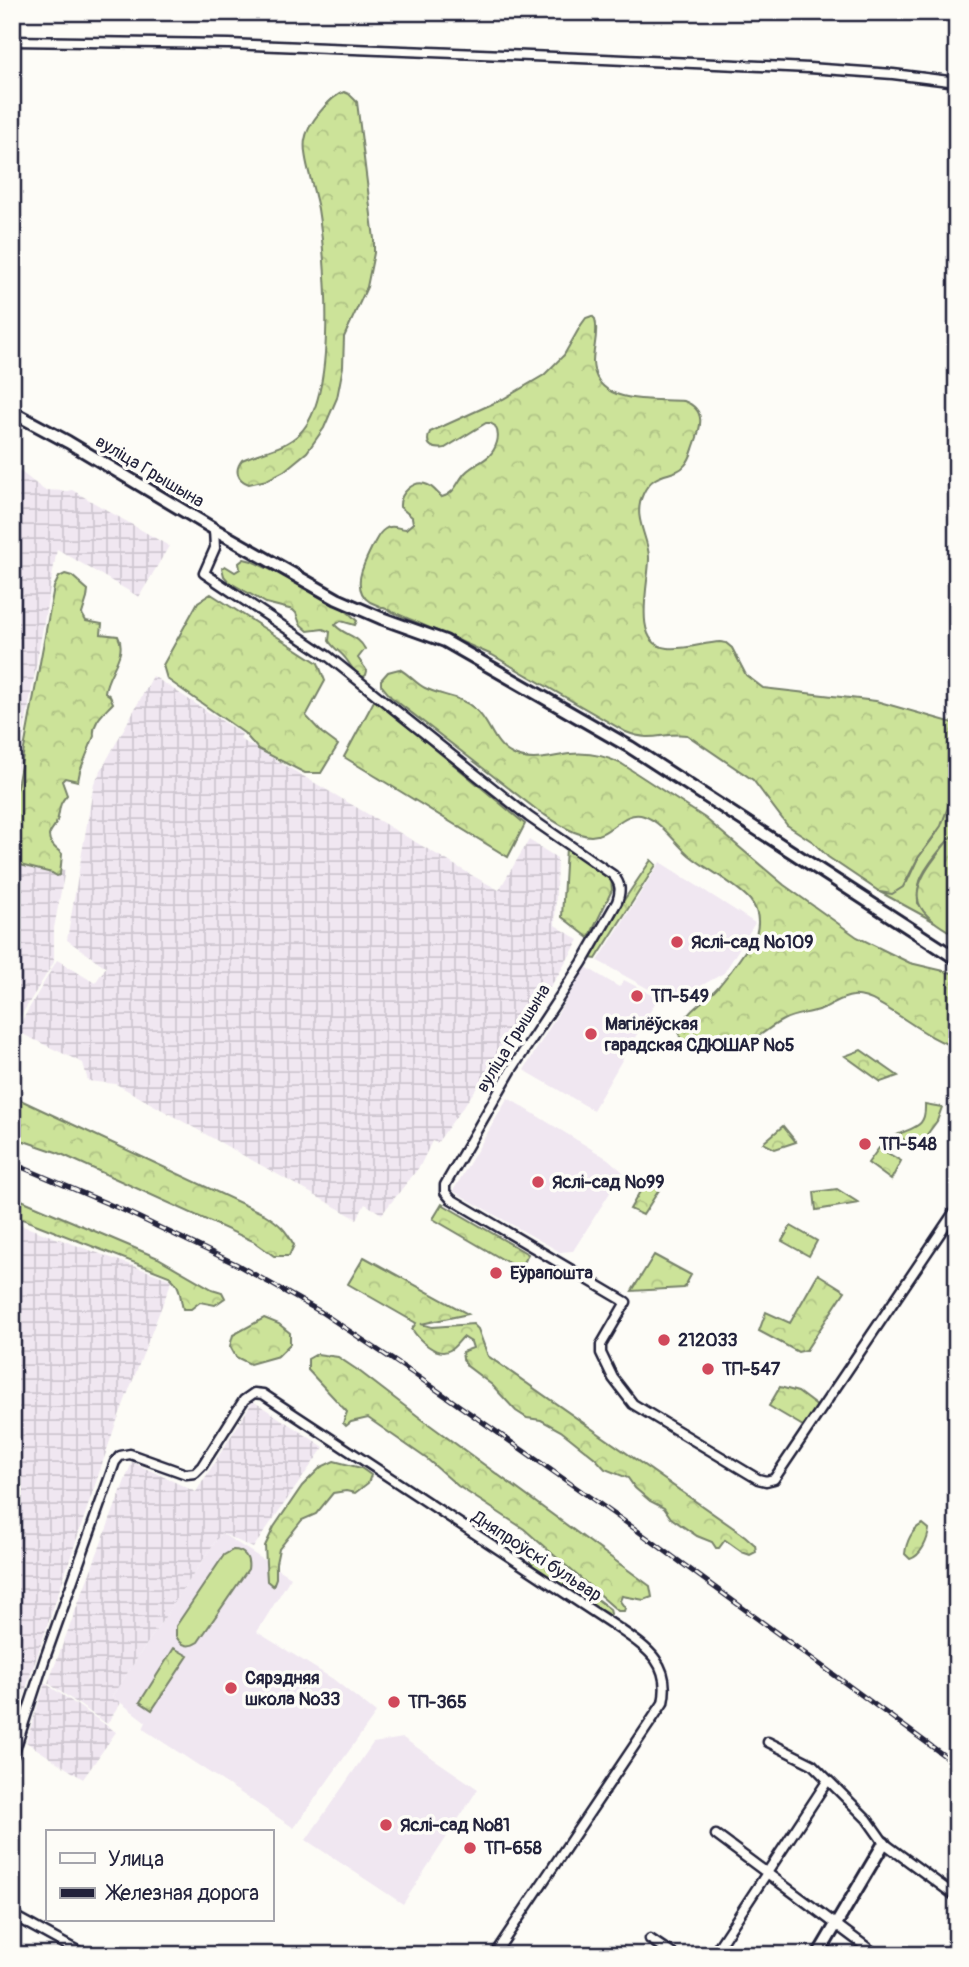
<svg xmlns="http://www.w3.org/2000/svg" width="969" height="1967" viewBox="0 0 969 1967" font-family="Pangolin,sans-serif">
	<defs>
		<pattern id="industrial-grid" width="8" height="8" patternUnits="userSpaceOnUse" patternTransform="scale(1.75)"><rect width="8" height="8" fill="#f0e7f1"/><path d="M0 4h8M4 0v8" fill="none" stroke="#cec6d0"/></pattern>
		<pattern id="forest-crowns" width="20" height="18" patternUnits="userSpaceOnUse" patternTransform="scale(1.75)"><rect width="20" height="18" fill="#cce399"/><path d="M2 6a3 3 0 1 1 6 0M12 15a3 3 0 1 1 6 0" fill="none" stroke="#afc285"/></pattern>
	</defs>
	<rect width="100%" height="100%" fill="#fdfcf7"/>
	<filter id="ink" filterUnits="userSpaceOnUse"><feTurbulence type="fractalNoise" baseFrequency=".0143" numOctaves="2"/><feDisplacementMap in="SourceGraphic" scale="14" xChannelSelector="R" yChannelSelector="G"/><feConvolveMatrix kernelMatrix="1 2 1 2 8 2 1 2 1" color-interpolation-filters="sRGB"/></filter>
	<g filter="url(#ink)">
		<path fill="#f0e7f1" d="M 660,862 L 755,923 L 724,973 L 672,1002 L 598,961 Z
			M 586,967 L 619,987 L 624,980 L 658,998 L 593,1110 L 524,1070 Z
			M 508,1098 L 608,1159 L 623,1172 L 573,1251 L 560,1252 L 453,1191 Z
			M 221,1533 L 291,1577 L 257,1632 L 333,1679 L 376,1713 L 294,1828 L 143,1729 L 146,1722 L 112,1696 Z
			M 403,1738 L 478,1789 L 403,1904 L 306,1840 L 373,1743 Z"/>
		<path fill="url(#industrial-grid)" d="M 12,465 L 44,490 L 67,491 L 72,490 L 169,546 L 139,597 L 57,549 L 12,800 Z
			M 153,676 L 242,734 L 240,739 L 475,877 L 499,890 L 529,840 L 557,858 L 555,925 L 579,940 L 557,977 L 437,1143 L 432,1141 L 420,1166 L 382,1214 L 365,1204 L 357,1219 L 116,1084 L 88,1081 L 83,1063 L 16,1031 L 57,960 L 95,983 L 106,967 L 67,940 L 94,783 Z
			M 12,864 L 65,870 L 54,928 L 54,962 L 12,1030 Z
			M 12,1222 L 172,1280 L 115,1426 L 12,1730 Z
			M 253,1401 L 324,1447 L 253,1548 L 221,1533 L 112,1696 L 121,1703 L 107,1724 L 48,1683 L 132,1462 L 196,1492 Z
			M 45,1683 L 116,1732 L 83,1779 L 26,1742 Z"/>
		<path fill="#cce399" stroke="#77826a" stroke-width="2" d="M 957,789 L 957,832 C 946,841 924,868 920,881 C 918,888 918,896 918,903 L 935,922 L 880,892 L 886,894 L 907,882 L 918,858 L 936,834 L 951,799 Z
			M 791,1226 L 817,1241 L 809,1256 L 782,1241 Z
			M 233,1550 C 244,1550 250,1558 248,1569 L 198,1642 C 189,1648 181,1646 176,1636 L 176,1626 L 224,1555 Z"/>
		<path fill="url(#forest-crowns)" stroke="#77826a" stroke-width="2" d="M 344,92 L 349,94 L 357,102 L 374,239 L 374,253 L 367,287 L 344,337 L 343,367 L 337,398 L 324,428 L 307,452 L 284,471 L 267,480 L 249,484 C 237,480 234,470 242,460 C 261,451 285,449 300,433 C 338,395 326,259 318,209 C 315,191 302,156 305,140 C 307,125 330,96 344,92 Z
			M 592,316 L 595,319 C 599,332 593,348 593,362 C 595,407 653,398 684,401 C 707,410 701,427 694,446 C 692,452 690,460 685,465 C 675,478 654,469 643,494 C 632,518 648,535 649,557 C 650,580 630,644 667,648 C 685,650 703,643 720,642 L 726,643 L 732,648 L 746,675 L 763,688 L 876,701 L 957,724 L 957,789 L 951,799 L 941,826 L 918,858 L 903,887 L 892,894 L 880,892 L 828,857 L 813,842 L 787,825 L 753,780 L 687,735 C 662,732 653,743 626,732 L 492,655 L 370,602 C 350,589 364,563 372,547 C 376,541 378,533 385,529 C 392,524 399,529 406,529 L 413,523 L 412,517 L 400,507 C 399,494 414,478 428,485 C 433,487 437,493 442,497 C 455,494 457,482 465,473 C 478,460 491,462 497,442 C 499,435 498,431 495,426 L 490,423 L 486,423 L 445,448 C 433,450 424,446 430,432 L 503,399 L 544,375 L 564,355 L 581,325 L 586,318 Z
			M 244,559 L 252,561 C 282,576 336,597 357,621 L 355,625 L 341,621 L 335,625 C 345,636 358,635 365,649 L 358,658 L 367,671 L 366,675 L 363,677 C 354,673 352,667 346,659 C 341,652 334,649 329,641 L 330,632 L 323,629 L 308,631 L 300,624 L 296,613 L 293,610 L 266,603 L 229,582 L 224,576 L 222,568 L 225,566 L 235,572 L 240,569 L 239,563 Z
			M 65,574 L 72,576 L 88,590 L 87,598 L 82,614 L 86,621 L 102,624 L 101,634 L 118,636 C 128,654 107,673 105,692 L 110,696 L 113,703 C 104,713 92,722 94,736 L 80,771 L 78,781 L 65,778 L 62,781 L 67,795 C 57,806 61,809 57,821 C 56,826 50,830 49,836 C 49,844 57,849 62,854 L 60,875 L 57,876 L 52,873 L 12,863 L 12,814 L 54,587 L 59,577 Z
			M 211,594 L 318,663 L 325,681 L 306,716 L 322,733 L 338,745 L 321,773 L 305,773 L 258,749 L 244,733 L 167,679 L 163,665 L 198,602 Z
			M 399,669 C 409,674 415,683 425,688 C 441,696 461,696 475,709 C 491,722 492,744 512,754 C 531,764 551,756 570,754 C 589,752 606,756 622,764 L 705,818 L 784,885 L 857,937 L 910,963 L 957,974 L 957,1047 C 925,1041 879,993 853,996 C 840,997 831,1006 819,1010 C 806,1014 794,1014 783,1020 C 771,1026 762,1035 751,1040 C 736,1047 697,1057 685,1045 C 679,1039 678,1032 681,1025 C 689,1009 707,1000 718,987 C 732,971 744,953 756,935 C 760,922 759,911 750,900 C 735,883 707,870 689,855 C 675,843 662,822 644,816 C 623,809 611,836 591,836 C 572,835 553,820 537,810 L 391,697 L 381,685 L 381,680 L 388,672 Z
			M 375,699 L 525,824 L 508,857 L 344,757 Z
			M 957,832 L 957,936 C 916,913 904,898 935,858 C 942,848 947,840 957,832 Z
			M 566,847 L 611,878 L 612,890 L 589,938 L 562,917 Z
			M 651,860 L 656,865 L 596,959 L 589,958 L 589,952 Z
			M 861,1050 L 898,1076 L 881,1082 L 845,1056 Z
			M 12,1096 L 264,1214 C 279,1223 286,1230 294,1245 L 289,1256 L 274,1256 L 253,1241 L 59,1153 L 12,1137 Z
			M 925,1104 L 942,1107 L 937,1121 L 917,1148 L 897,1135 C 916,1126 926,1127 925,1104 Z
			M 783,1126 L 796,1142 L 775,1149 L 763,1143 Z
			M 879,1148 L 901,1161 L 891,1180 L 868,1163 Z
			M 646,1181 L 659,1190 L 643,1215 L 630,1209 Z
			M 837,1189 L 859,1203 L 816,1210 L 814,1192 Z
			M 12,1196 L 158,1258 L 212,1289 L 222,1292 L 225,1298 L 215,1305 L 200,1302 L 191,1309 L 183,1309 C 179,1294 182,1287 169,1276 L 12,1215 Z
			M 442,1204 L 528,1254 L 519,1269 L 433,1219 Z
			M 654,1255 L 691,1275 L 684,1288 L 632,1291 Z
			M 364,1257 L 468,1314 L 421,1324 L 432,1327 L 473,1324 L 478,1329 L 488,1356 L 745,1536 L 755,1545 L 756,1552 L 750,1555 L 742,1552 L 725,1540 L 719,1548 L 716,1548 L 712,1542 L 697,1536 L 671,1518 L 664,1508 L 650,1501 L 635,1488 L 628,1478 L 605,1469 L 595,1458 L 561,1431 L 541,1420 L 527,1418 L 516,1411 L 492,1385 L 467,1366 L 463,1359 L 462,1352 L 473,1348 L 471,1342 L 463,1337 C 459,1341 455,1347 450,1350 C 437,1358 418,1339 412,1329 L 416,1323 L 348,1284 Z
			M 818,1274 L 845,1291 L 806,1350 L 798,1352 L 759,1331 L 766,1312 L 790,1323 Z
			M 264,1318 L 279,1324 L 290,1333 L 290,1344 L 278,1356 L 250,1364 L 236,1357 L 230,1346 L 233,1335 Z
			M 317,1354 L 338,1357 L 359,1371 L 419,1417 L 650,1586 L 652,1597 L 644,1600 L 622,1596 L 620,1601 L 625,1608 L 624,1611 L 618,1611 L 524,1529 L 458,1486 L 427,1459 L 368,1418 L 351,1422 L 346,1426 L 343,1423 L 347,1412 L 308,1370 L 308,1359 Z
			M 780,1387 L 798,1392 L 818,1407 L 803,1426 L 769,1406 Z
			M 334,1461 L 361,1468 L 371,1475 L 368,1483 L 355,1493 L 346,1491 L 333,1493 L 316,1514 L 302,1520 L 279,1549 L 276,1563 L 276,1578 L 273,1586 L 267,1581 L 265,1546 L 274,1527 L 302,1486 L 321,1467 Z
			M 923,1524 L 929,1529 C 928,1540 921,1556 910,1559 L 905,1554 C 906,1543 912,1528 923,1524 Z
			M 535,1556 L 541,1557 L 610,1609 L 611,1614 L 607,1618 L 602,1616 L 531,1566 L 530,1559 Z
			M 174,1648 L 188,1656 L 152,1710 L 140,1702 Z"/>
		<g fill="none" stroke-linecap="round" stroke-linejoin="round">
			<defs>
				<path id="street" d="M 12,41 L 229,44 L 603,59 L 809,68 L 893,74 L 957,82
					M 214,529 L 215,548 L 204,573 L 329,657 L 529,817 L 613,875 C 621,884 621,891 617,902 L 582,963 L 512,1069 L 445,1185 L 445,1192 L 451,1199 L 626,1302 L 601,1345 L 601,1353 L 613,1378 L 633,1404 L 758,1479 L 766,1481 L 774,1479 L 957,1208
					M 768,1742 L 812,1764 L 867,1819 L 884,1843 L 957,1897
					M 12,1759 L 45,1658 L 115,1462 L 120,1456 L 130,1454 L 186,1474 L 195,1473 L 202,1466 L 244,1400 L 254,1393 L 263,1394 L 615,1626 C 645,1647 672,1662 663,1703 L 494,1955
					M 716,1835 L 877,1955
					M 12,1915 L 85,1955
					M 650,1939 L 674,1955
					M 713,1955 L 828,1780"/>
				<path id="secondary" d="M 12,412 L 68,442 L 214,529 L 337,599 L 381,618 L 445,641 L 630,747 L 957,959
					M 818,1955 L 884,1843"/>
			</defs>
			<use href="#street" stroke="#22223b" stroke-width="13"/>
			<use href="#secondary" stroke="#22223b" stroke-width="16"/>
			<use href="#street" stroke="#fdfcf7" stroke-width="8"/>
			<use href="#secondary" stroke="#fdfcf7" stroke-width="10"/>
			<defs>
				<path id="rail" d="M 12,1163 L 125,1211 L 236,1264 L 321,1312 L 414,1374 L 631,1526 L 957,1765"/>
			</defs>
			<use href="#rail" stroke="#22223b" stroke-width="5"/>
			<use href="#rail" stroke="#fdfcf7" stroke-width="2.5" stroke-dasharray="8" stroke-linecap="butt"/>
		</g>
	</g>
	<g fill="#d1495b" stroke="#fdfcf7" stroke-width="2.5">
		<circle cx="677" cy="942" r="7"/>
		<circle cx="637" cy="996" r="7"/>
		<circle cx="591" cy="1034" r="7"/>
		<circle cx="865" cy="1144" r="7"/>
		<circle cx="538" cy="1182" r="7"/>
		<circle cx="496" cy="1273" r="7"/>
		<circle cx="664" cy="1340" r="7"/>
		<circle cx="708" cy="1369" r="7"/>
		<circle cx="231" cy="1688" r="7"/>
		<circle cx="394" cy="1702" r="7"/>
		<circle cx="386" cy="1825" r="7"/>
		<circle cx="470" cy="1848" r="7"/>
	</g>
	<g text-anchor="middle" stroke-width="7" stroke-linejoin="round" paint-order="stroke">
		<g font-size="18" fill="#22223b" stroke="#fdfcf7">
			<text transform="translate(150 471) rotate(31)" y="6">вуліца Грышына</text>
			<text transform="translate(513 1038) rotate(-58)" y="6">вуліца Грышына</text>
			<text transform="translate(537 1556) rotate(33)" y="6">Дняпроўскі бульвар</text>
		</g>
		<g font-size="18" font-weight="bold" fill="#22223b" stroke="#fdfcf7" text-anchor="start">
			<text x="691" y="948">Яслі-сад №109</text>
			<text x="651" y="1002">ТП-549</text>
			<text x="605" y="1030">Магілёўская<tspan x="605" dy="21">гарадская СДЮШАР №5</tspan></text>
			<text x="879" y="1150">ТП-548</text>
			<text x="552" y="1188">Яслі-сад №99</text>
			<text x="510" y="1279">Еўрапошта</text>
			<text x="678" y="1346">212033</text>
			<text x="722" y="1375">ТП-547</text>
			<text x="245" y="1684">Сярэдняя<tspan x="245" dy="21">школа №33</tspan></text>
			<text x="408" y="1708">ТП-365</text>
			<text x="400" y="1831">Яслі-сад №81</text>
			<text x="484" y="1854">ТП-658</text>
		</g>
	</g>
	<rect width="969" height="1967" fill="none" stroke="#fdfcf7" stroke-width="42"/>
	<rect x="21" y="21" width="927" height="1925" fill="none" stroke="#22223b" stroke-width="2.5" filter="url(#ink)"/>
	<rect x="46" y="1830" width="228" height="91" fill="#fdfcf7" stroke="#a5a5ac" stroke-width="2"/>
	<rect x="60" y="1853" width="35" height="10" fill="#fdfcf7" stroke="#a5a5ac" stroke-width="2"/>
	<text x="108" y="1866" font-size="21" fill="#22223b">Улица</text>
	<rect x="60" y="1888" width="35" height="10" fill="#22223b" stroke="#a5a5ac" stroke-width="2"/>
	<text x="108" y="1900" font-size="21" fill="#22223b">Железная дорога</text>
</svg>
